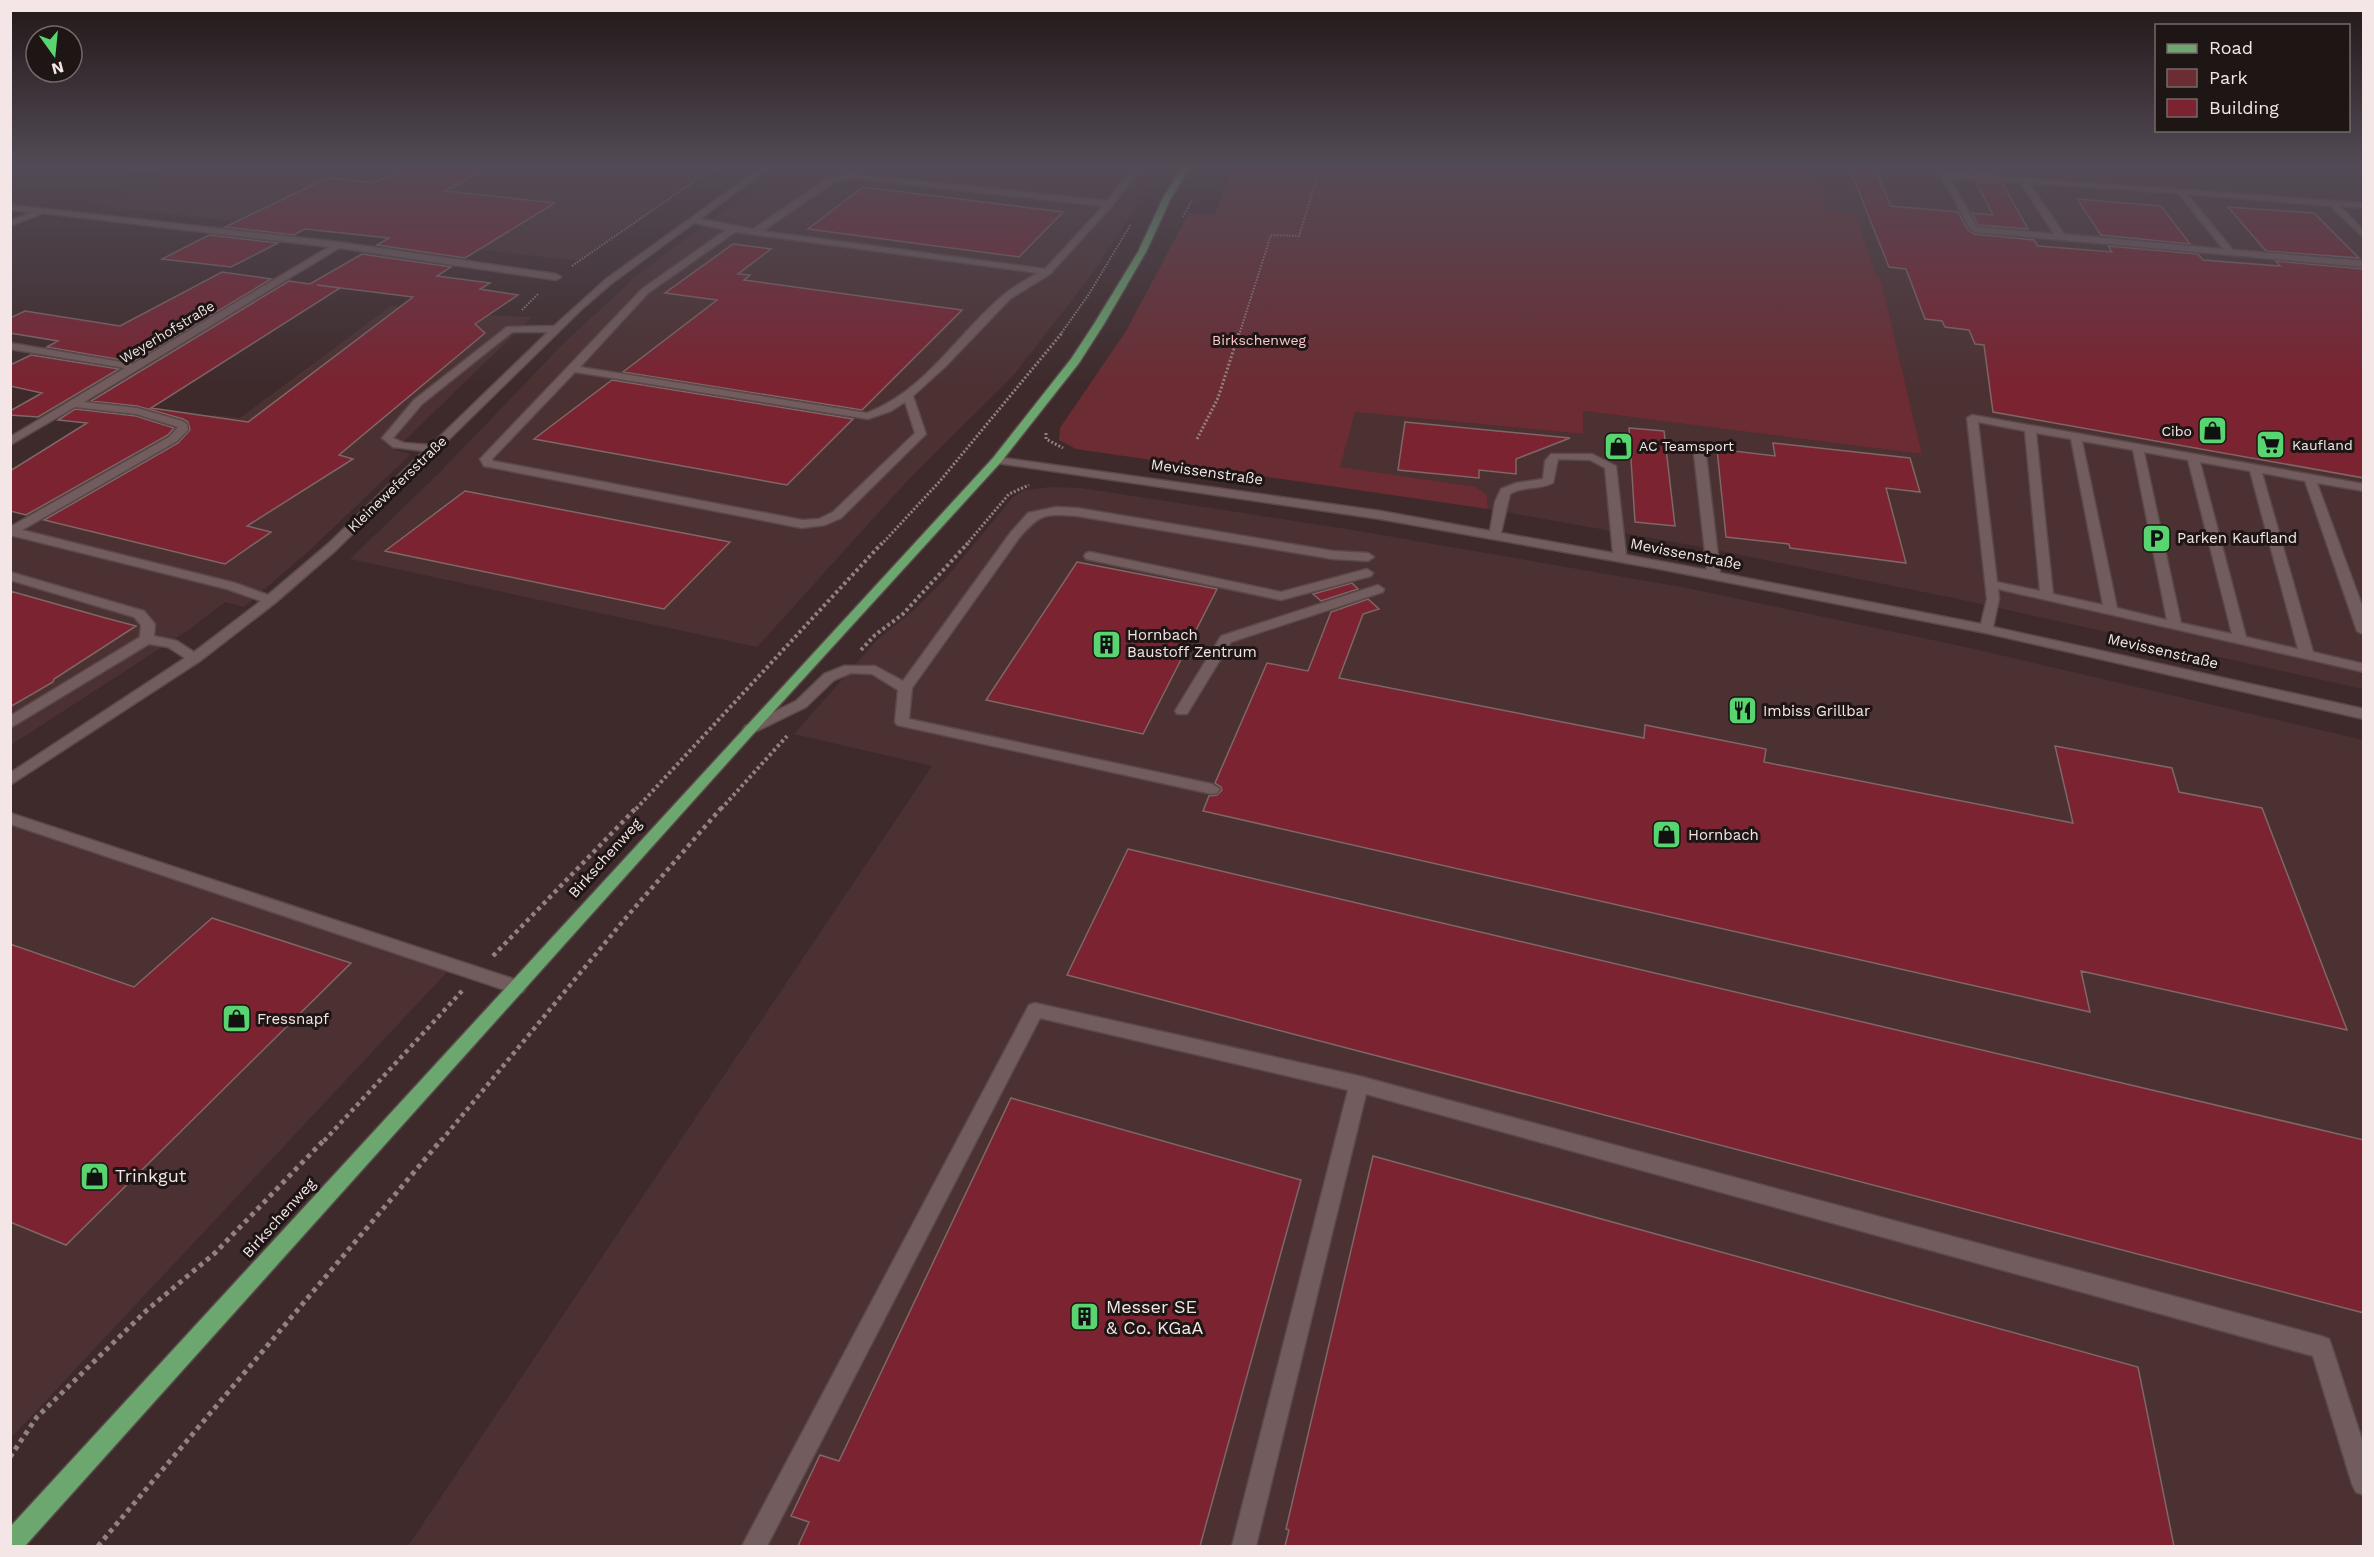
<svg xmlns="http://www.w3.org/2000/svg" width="2374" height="1557" viewBox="0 0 2374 1557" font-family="'Work Sans',sans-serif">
	<rect width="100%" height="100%" fill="#3e2a2b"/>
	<path fill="#4c3132" d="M 135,167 L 716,167 L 579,261 L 84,204 L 99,197 L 110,198 L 163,175 L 127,170 Z
		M 782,167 L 1160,167 L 1143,197 L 1092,274 L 1013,376 L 910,478 L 757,647 L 350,559 L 440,472 L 563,344 L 635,277 Z
		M 1815,167 L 2027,167 L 2363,192 L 2363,689 L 1958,599 L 1696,546 L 1488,509 L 1487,495 L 1339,467 L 1355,412 L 1583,434 L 1583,411 L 1922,454 L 1880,278 L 1876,277 L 1827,211 Z
		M 391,306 L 444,313 L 532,317 L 395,450 L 411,454 L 310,550 L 244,607 L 225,602 L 190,629 L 11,745 L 11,527 L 213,415 L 240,418 Z
		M 1050,487 L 1081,488 L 1347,529 L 1687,588 L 1970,648 L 2363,740 L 2363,1546 L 408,1546 L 932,766 L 794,734 L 876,641 L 914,610 L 946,578 L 1013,497 L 1025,490 Z
		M 11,825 L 447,972 L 11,1438 Z"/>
	<path fill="#6c2c33" d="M 1232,167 L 1815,167 L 1827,211 L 1855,213 L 1876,277 L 1880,277 L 1922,454 L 1583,411 L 1583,434 L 1355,412 L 1340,467 L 1475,487 L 1487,495 L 1488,509 L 1076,449 L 1059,440 L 1060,428 L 1126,331 L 1189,213 L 1215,215 Z"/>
	<path fill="#7b2331" stroke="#7e6767" stroke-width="1.5" fill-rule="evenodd" d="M 406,167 L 489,167 L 445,191 L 555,203 L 465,258 L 377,245 L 389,238 L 305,229 L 294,235 L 225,227 L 327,178 L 373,183 Z
		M 1849,167 L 1874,167 L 1891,206 L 1958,212 L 1968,230 L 1974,234 L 2034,240 L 2038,246 L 2112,252 L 2108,246 L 2198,254 L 2203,260 L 2280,266 L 2276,261 L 2364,269 L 2364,478 L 1993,412 L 1984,345 L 1975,344 L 1969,330 L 1945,327 L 1942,321 L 1925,319 L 1906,269 L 1889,267 Z
		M 1976,167 L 1993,167 L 1997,174 L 1971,173 L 1970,170 Z
		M 1976,182 L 2002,183 L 2028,229 L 1978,225 L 1972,213 L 1993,215 Z
		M 863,187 L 1063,212 L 1019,257 L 808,229 Z
		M 2077,199 L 2161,206 L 2190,244 L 2101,235 Z
		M 2228,207 L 2314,213 L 2359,258 L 2266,251 Z
		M 209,235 L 278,243 L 231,267 L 162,259 Z
		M 733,244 L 771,249 L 738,274 L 750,275 L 744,280 L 962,310 L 862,410 L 623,372 L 717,300 L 665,293 Z
		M 362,254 L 451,267 L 437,276 L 490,283 L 480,289 L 518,295 L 475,324 L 485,333 L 339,455 L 353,459 L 247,526 L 271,532 L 225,564 L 44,520 L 178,443 L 190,430 L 188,422 L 183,419 L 137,406 L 91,401 L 289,281 L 310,284 ZM 317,285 L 413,297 L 248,422 L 151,408 L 340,288 Z
		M 222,272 L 271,279 L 133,362 L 47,347 L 58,341 L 10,333 L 10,318 L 25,311 L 120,326 Z
		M 31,355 L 119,369 L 38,417 L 10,415 L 10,411 L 42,393 L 10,386 L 10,365 Z
		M 612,380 L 853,419 L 787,485 L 534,439 Z
		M 75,409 L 136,416 L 174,428 L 168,435 L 26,515 L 10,511 L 10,471 L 87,423 L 58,420 Z
		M 1405,422 L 1570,438 L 1516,459 L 1516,474 L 1479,470 L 1479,478 L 1398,470 Z
		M 1629,428 L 1664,431 L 1675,526 L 1635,522 Z
		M 1773,443 L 1910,458 L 1920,492 L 1886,488 L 1906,563 L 1790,548 L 1789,544 L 1726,537 L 1717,449 L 1775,456 Z
		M 465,491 L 730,542 L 664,609 L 385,551 Z
		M 1077,562 L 1217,589 L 1143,734 L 986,700 Z
		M 1352,583 L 1358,589 L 1321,601 L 1313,594 Z
		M 10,591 L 102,617 L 136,626 L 54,679 L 53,682 L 10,707 Z
		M 1368,599 L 1379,609 L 1363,614 L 1339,678 L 1644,738 L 1645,725 L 1766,749 L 1764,762 L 2073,823 L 2055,746 L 2172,768 L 2179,792 L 2262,808 L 2347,1030 L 2081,971 L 2090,1012 L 1203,811 L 1209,796 L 1217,795 L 1222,790 L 1221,787 L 1215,783 L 1267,663 L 1308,671 L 1331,612 Z
		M 1128,849 L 2364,1140 L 2364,1313 L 1067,975 Z
		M 212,918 L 351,963 L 66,1245 L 10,1222 L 10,944 L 134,987 Z
		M 1011,1098 L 1301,1180 L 1200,1546 L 798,1546 L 809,1522 L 791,1516 L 820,1455 L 839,1461 Z
		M 1373,1156 L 2138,1367 L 2174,1546 L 1285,1546 L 1289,1530 L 1286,1529 Z"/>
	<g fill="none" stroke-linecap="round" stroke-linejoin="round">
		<defs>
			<path id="minor" d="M 762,167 L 770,167 L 700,219 L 753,229 L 828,178 L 851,174 L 1107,201 L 1133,167 L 1141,167 L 1112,206 L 1050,274 L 1010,299 L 945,367 L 913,396 L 926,434 L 841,518 L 825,525 L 802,528 L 484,466 L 480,459 L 482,457 L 642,289 L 726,230 L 694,223 L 612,283 L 583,308 L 336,550 L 275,603 L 200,661 L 10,785 L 10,773 L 185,658 L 168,647 L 149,644 L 10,728 L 10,716 L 140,637 L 141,625 L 134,617 L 10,580 L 10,572 L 144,611 L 155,624 L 154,636 L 177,641 L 194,652 L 261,601 L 227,589 L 10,535 L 10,527 L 169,437 L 178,427 L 136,414 L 75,407 L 10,445 L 10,437 L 125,368 L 10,349 L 10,343 L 133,364 L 329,247 L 43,213 L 10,226 L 10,221 L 32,212 L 10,210 L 10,205 L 338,242 L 556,274 L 561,277 L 556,280 L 339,248 L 84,402 L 137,408 L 182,421 L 187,424 L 188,430 L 177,441 L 22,530 L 235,583 L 268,595 L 328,544 L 424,451 L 393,447 L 382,438 L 414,400 L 507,327 L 554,326 L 606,279 ZM 851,178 L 1103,206 L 1045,269 L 763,231 L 834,182 ZM 735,232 L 1038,273 C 1027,279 1016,285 1006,293 C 958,332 927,390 867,413 L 580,367 L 648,293 ZM 512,332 L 548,332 L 431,445 L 404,443 L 393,438 L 422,404 ZM 575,372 L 868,419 L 891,411 L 905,402 L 915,433 L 833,512 L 819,519 L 802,520 L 493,461 L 492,459 Z
				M 1945,173 L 2364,203 L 2364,208 L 2340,206 L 2364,231 L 2364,238 L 2330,206 L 2187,194 L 2233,250 L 2364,261 L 2364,267 L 1974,232 L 1970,229 L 1941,175 ZM 1950,178 L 2020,182 L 2054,234 L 1977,227 ZM 2029,183 L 2178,193 L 2223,249 L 2064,234 Z
				M 1972,415 L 2364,484 L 2364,491 L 2317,483 L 2364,611 L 2364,635 L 2357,631 L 2305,481 L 2262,473 L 2313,652 L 2364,664 L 2364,672 L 1998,589 L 1999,599 L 1993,627 L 2364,709 L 2364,719 L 1986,633 L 1660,569 L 1380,519 L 997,463 L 991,460 L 997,457 L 1380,511 L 1490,531 L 1495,502 L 1501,489 L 1516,483 L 1543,479 L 1545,461 L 1551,454 L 1592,454 L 1616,466 L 1626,555 L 1707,570 L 1694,454 L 1700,451 L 1706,454 L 1720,573 L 1981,624 L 1987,599 L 1967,418 ZM 1978,422 L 2025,431 L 2040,591 L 1997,582 ZM 2036,433 L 2071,439 L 2103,605 L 2053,594 ZM 2082,441 L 2133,450 L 2167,620 L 2117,608 ZM 2144,452 L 2188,460 L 2232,634 L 2181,623 ZM 1558,459 L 1590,460 L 1605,468 L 1613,553 L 1501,533 L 1510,494 C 1522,486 1539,490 1553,483 ZM 2200,462 L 2250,471 L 2298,649 L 2246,637 Z
				M 1056,507 L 1077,508 L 1333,551 L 1368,553 L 1374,557 L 1368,561 L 1333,559 L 1077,516 C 1044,514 1041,513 1019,538 L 912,688 L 909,719 L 1212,784 L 1220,789 L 1217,793 L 1212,794 L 897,725 L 895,722 L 898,690 L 872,674 L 851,673 L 834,680 L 806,707 L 755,732 L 745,732 L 743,729 L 745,726 L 796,701 L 824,674 L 844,666 L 875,666 L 903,681 L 1011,532 L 1028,513 Z
				M 1090,552 L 1281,592 L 1367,569 L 1373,573 L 1371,576 L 1281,600 L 1086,559 L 1084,556 L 1086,553 Z
				M 1378,585 L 1384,589 L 1383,592 L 1231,642 L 1187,714 L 1177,714 L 1175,711 L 1221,636 Z
				M 10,813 L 523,982 L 526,987 L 523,992 L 517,994 L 10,824 Z
				M 1035,1003 L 1359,1076 L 2321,1336 L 2329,1339 L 2332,1347 L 2364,1446 L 2364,1495 L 2356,1492 L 2352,1484 L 2313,1356 L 1366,1094 L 1256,1546 L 1232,1546 L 1348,1090 L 1040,1018 L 767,1546 L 742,1546 L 1029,1005 Z"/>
			<path id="major" d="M 1182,167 L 1190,167 L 1171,198 L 1146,252 L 1104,324 L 1079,363 L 1001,462 L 755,732 L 25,1546 L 10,1546 L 10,1527 L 993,458 L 1071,359 L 1094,324 L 1138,252 L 1163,198 Z"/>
		</defs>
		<use href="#minor" stroke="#5a494a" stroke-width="3"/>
		<use href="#major" stroke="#5a494a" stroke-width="3"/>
		<path stroke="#928182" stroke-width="2" stroke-dasharray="1.5 1.5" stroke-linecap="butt" d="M 1183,217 L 1192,200
			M 572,266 L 715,167
			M 522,310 L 538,294
			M 1060,335 L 1089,294 L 1131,224
			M 1239,335 L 1271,235 L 1299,236 L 1320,167"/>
		<path stroke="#928182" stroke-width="3" stroke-dasharray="2 2" stroke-linecap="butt" d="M 1046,433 L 1046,439 L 1063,448
			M 1197,439 L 1218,398 L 1239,333
			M 881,545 L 940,481 L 1062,333
			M 966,545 L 1009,494 L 1029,485"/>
		<path stroke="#928182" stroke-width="4" stroke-dasharray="3 3" stroke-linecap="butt" d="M 861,650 L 875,635 L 903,614 L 968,543
			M 636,809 L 882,543
			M 721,809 L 787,736"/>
		<path stroke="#928182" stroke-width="4.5" stroke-dasharray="4 4" stroke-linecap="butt" d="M 493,956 L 637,807
			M 324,1141 L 462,991
			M 441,1141 L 624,920 L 722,807"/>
		<path stroke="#928182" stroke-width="5" stroke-dasharray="4.5 4.5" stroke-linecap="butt" d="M 10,1457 L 37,1417 L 147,1310 L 215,1253 L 325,1139
			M 98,1546 L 442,1139"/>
		<use href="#minor" fill="#735c5d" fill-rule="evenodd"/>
		<use href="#major" fill="#6ba76e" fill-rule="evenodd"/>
	</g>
	<linearGradient id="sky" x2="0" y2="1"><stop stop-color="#221718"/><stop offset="0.43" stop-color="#524a55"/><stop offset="1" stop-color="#524a55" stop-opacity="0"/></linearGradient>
	<rect width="2374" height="385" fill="url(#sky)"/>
	<defs>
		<symbol id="shop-square" viewBox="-11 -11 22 22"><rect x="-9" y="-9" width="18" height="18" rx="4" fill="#58d570" stroke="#1e1515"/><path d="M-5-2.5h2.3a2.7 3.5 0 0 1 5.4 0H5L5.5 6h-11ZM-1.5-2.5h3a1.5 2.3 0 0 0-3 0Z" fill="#111"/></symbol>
		<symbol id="supermarket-square" viewBox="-11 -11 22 22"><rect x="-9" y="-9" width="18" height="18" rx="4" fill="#58d570" stroke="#1e1515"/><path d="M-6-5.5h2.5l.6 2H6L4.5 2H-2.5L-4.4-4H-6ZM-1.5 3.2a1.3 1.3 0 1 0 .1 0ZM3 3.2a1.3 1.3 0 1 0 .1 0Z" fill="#111"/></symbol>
		<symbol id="parking-square" viewBox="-11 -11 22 22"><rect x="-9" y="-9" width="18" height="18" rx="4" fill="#58d570" stroke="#1e1515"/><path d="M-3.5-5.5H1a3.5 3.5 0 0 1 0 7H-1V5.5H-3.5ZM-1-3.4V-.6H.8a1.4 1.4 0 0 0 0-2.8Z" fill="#111"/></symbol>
		<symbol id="building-square" viewBox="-11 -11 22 22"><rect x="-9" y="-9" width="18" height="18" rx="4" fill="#58d570" stroke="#1e1515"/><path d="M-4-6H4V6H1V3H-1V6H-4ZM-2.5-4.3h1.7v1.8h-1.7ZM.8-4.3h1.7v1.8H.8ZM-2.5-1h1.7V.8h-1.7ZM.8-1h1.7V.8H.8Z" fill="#111"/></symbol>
		<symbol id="restaurant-square" viewBox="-11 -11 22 22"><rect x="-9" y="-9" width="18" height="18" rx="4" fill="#58d570" stroke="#1e1515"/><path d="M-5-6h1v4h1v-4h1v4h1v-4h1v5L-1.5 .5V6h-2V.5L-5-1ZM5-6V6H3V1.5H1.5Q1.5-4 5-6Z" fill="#111"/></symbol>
	</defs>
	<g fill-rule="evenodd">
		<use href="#shop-square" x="2196" y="414" width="33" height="33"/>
		<use href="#supermarket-square" x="2254" y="428" width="33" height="33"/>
		<use href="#shop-square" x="1602" y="430" width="33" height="33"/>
		<use href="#parking-square" x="2140" y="522" width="33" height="33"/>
		<use href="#building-square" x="1090" y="628" width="33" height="33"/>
		<use href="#restaurant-square" x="1726" y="694" width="33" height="33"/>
		<use href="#shop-square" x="1650" y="818" width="33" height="33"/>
		<use href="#shop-square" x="220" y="1002" width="33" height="33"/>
		<use href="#shop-square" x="78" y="1160" width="33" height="33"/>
		<use href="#building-square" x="1068" y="1300" width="33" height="33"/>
	</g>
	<g text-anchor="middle" stroke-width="6" stroke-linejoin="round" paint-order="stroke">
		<g font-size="14" fill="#f4e6e7" stroke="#1e1515">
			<text transform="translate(167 332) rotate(-31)" y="5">Weyerhofstraße</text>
			<text transform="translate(397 484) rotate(-44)" y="5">Kleinewefersstraße</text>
		</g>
		<g font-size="14" fill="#fec9cb" stroke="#1e1515">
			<text x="1259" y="345">Birkschenweg</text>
		</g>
		<g font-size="14" fill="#f4e6e7" stroke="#1e1515" text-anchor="start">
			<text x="2192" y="436" text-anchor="end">Cibo</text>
			<text x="2292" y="450">Kaufland</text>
			<text x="1639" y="451">AC Teamsport</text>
		</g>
		<g font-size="15" fill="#f4e6e7" stroke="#1e1515">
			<text transform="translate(1207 472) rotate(8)" y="5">Mevissenstraße</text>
			<text transform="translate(1686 554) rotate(11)" y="5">Mevissenstraße</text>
			<text transform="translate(2163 651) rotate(13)" y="5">Mevissenstraße</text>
			<text transform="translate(605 858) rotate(-48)" y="5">Birkschenweg</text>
			<text transform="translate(279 1218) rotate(-48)" y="5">Birkschenweg</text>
		</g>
		<g font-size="15" fill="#f4e6e7" stroke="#1e1515" text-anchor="start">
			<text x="2177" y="543">Parken Kaufland</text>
			<text x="1127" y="640">Hornbach<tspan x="1127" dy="17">Baustoff Zentrum</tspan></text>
			<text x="1763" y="716">Imbiss Grillbar</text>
			<text x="1688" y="840">Hornbach</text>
			<text x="257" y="1024">Fressnapf</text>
		</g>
		<g font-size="18" fill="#f4e6e7" stroke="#1e1515" text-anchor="start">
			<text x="115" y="1182">Trinkgut</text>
			<text x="1106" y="1313">Messer SE<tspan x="1106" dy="21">&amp; Co. KGaA</tspan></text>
		</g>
	</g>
	<rect width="2374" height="1557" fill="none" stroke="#f4e6e7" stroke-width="24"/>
	<rect x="2155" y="24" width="195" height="108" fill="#1e1515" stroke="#746969" stroke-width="1.5"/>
	<rect x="2167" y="44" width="30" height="9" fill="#6ba76e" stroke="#746969" stroke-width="1.5"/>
	<text x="2209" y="54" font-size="18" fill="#f4e6e7">Road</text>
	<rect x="2167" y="69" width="30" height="18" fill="#6c2c33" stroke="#746969" stroke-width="1.5"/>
	<text x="2209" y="84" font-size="18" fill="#f4e6e7">Park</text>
	<rect x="2167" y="99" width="30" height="18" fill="#7b2331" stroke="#746969" stroke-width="1.5"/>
	<text x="2209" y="114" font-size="18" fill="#f4e6e7">Building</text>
	<g transform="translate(54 54) rotate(165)"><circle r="28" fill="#1e1515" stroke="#746969" stroke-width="1.5"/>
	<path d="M0-4.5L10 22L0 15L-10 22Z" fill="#58d570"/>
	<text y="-9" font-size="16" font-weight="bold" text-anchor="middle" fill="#f4e6e7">N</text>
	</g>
</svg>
